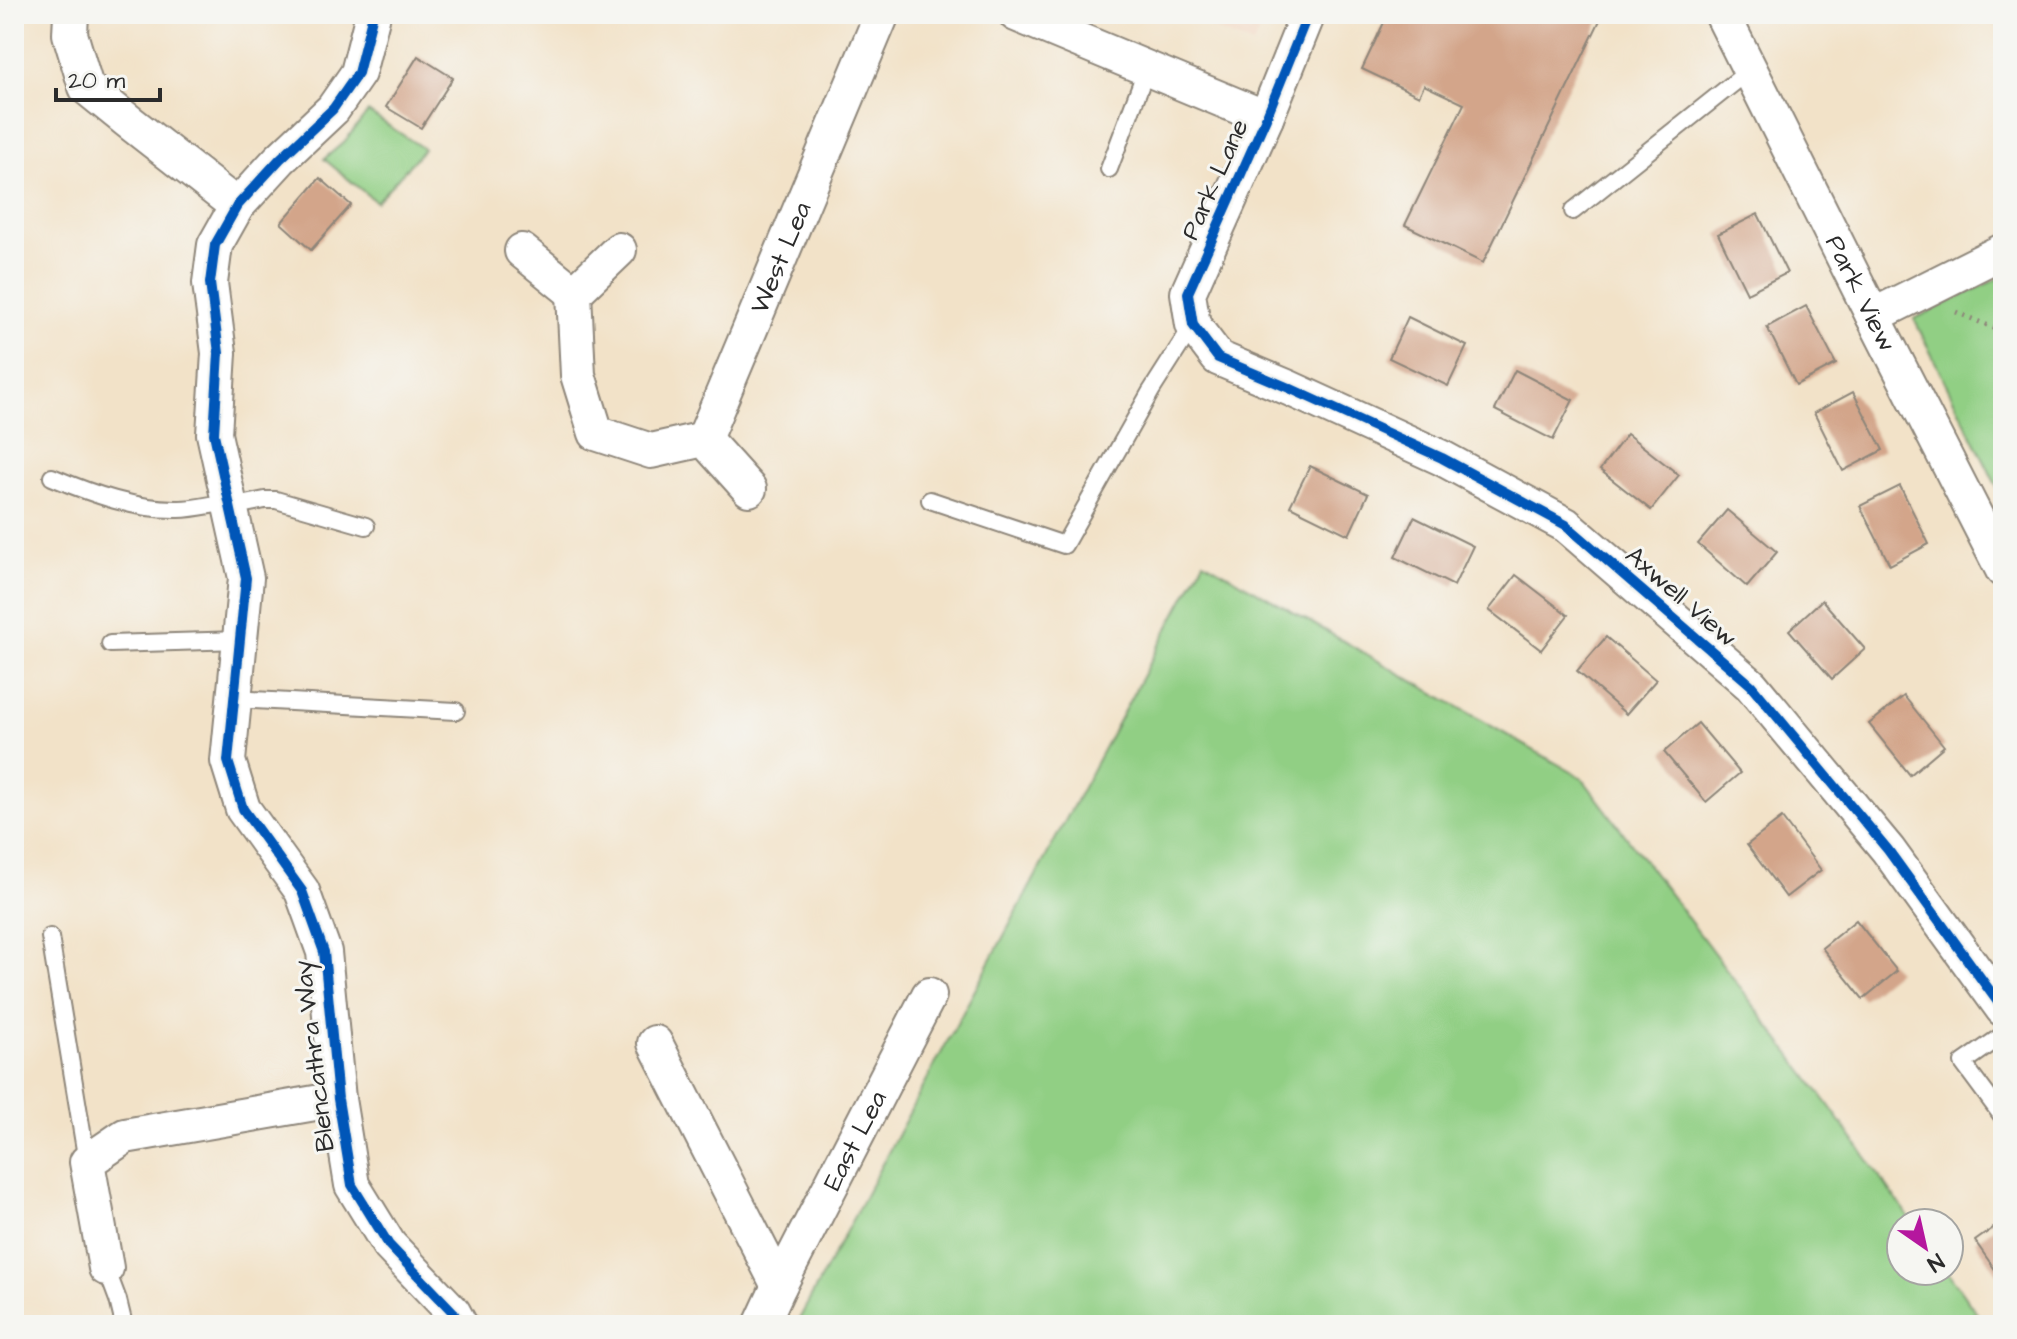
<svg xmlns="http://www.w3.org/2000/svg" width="2017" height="1339" viewBox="0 0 2017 1339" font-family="'Architects Daughter',sans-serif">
	<rect width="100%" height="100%" fill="#f6f6f2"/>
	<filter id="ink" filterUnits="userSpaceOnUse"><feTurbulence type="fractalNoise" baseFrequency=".0125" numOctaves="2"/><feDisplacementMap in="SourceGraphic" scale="16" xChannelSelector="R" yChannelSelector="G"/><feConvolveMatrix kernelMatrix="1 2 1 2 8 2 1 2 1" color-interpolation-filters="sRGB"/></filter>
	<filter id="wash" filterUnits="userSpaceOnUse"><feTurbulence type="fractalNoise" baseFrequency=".006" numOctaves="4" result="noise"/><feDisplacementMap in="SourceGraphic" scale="32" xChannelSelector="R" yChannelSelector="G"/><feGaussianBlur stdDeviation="1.8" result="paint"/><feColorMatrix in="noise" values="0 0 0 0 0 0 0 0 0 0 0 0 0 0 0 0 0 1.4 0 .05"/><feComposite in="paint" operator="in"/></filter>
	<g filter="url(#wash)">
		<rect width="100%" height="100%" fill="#f2e2c8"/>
		<path fill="#f2d4be" d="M 1178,14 L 1266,14 L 1253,45 Z"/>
		<path fill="#91cf84" stroke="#5e7d58" stroke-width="2" d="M 368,112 L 424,149 L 376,202 L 324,159 L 344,142 Z
			M 2003,276 L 2003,499 L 1914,319 Z
			M 1204,561 L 1582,778 L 1828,1104 L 1913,1223 L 1901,1223 L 1901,1271 L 1947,1271 L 1985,1325 L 796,1325 Z"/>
		<g id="blocks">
			<path fill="#d3a58a" d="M 1388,14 L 1488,14 L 1504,22 L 1508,14 L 1603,14 L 1483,263 L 1405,225 L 1464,104 L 1424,85 L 1419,96 L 1362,69 Z
				M 418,56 L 453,78 L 421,128 L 386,107 Z
				M 320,178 L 351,205 L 311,250 L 281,223 Z
				M 1758,214 L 1787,273 L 1747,293 L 1718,234 Z
				M 1806,306 L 1836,364 L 1796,385 L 1767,327 Z
				M 1408,317 L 1467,346 L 1448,386 L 1389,358 Z
				M 1515,370 L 1573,400 L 1553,440 L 1495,410 Z
				M 1853,392 L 1883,450 L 1843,471 L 1814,413 Z
				M 1627,434 L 1679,475 L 1651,510 L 1600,470 Z
				M 1310,466 L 1368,494 L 1349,535 L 1290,506 Z
				M 1900,486 L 1929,544 L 1890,565 L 1860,506 Z
				M 1727,510 L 1777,552 L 1747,587 L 1698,544 Z
				M 1414,517 L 1473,546 L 1454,586 L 1395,557 Z
				M 1516,575 L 1568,615 L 1541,650 L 1489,610 Z
				M 1822,600 L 1865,649 L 1832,679 L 1789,630 Z
				M 1606,637 L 1656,680 L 1626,714 L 1577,671 Z
				M 1904,696 L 1944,746 L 1910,775 L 1869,724 Z
				M 1698,723 L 1740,773 L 1706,802 L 1664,752 Z
				M 1782,818 L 1821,870 L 1786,897 L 1747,845 Z
				M 1856,920 L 1897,971 L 1863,999 L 1822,948 Z
				M 2003,1221 L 2003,1281 L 1975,1241 Z"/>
		</g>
	</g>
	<g filter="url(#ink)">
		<use href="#blocks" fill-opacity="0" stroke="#8e867a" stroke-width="2"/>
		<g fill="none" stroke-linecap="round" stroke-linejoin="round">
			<defs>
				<path id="service" d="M 1109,169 L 1147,68
					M 1573,211 L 1750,70
					M 52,477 C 92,494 136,510 179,509 C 195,509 213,504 229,502
					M 930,500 L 1064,545 L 1151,391 L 1193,325
					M 230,507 L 265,500 L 276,500 L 366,526
					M 110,644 L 240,640
					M 234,699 L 456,711
					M 50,937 L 87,1162
					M 2003,1035 L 1963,1063 L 2003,1117
					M 106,1268 L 118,1300 L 124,1325"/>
				<g id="minor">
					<path d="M 71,14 L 70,34 L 86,87 L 128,121 L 237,206"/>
					<path d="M 373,14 L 358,73 L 333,109 L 280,159 L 237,206 L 215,245 L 210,283 L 219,353 L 214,434 L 246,578 L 228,761 L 243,809 L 302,891 L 324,952 L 338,1099 L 352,1185 L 389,1245 L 453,1312 L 460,1325"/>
					<path d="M 1016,14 L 1266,118"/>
					<path d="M 1308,14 L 1266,118 L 1188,293 L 1193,325 L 1218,358 L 1289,388 L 1442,458 L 1566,525 L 1751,685 L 1888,850 L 2003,1009"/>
					<path id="s1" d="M 1722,14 L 1873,316 L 2003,570"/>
					<path d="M 522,251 L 574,293 L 619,250"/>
					<path d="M 574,293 L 578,375 L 596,433 L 651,451 L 704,439"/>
					<path d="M 1873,316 L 2003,251"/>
					<path id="s2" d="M 749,489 L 704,439 L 882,14"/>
					<path d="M 655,1043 L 779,1286 L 761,1325"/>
					<path d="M 106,1268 L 87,1162 L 125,1136 L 338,1099"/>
					<path id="s3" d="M 779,1286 L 929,995"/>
				</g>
			</defs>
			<use href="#service" stroke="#8e867a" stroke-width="20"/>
			<use href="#minor" stroke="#8e867a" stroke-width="38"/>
			<path stroke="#8e867a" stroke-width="5" stroke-dasharray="2 6" stroke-linecap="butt" d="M 1956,312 L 2003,332"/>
			<use href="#service" stroke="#fff" stroke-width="16"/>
			<use href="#minor" stroke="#fff" stroke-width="34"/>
			<defs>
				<path id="cycleway" d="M 373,14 L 358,73 L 333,109 L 280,159 L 237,206 L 215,245 L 210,283 L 219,353 L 214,434 L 246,578 L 228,761 L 243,809 L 302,891 L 324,952 L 338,1099 L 352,1185 L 389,1245 L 453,1312 L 460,1325
					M 1308,14 L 1266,118 L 1188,293 L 1193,325 L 1218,358 L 1289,388 L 1442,458 L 1566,525 L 1751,685 L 1888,850 L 2003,1009"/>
			</defs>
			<use href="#cycleway" stroke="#f6f6f2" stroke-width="15"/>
			<use href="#cycleway" stroke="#0057b8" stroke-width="10"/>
		</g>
	</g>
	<g text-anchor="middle" stroke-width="6" stroke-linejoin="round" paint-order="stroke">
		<g font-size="26" fill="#2b2b2b" stroke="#f6f6f2">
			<text transform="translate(1214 179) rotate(-66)" y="9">Park Lane</text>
			<text dy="9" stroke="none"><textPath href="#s2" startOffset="264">West Lea</textPath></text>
			<text dy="9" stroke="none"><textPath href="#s1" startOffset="312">Park View</textPath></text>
			<text transform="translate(1682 596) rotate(41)" y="9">Axwell View</text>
			<text transform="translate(313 1056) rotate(-97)" y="9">Blencathra Way</text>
			<text dy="9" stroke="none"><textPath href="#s3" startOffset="164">East Lea</textPath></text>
		</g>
	</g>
	<rect width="2017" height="1339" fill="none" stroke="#f6f6f2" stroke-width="48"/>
	<g transform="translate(1925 1247) rotate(146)"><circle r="38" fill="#f6f6f2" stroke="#a5a5a2" stroke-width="2"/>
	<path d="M0-6L14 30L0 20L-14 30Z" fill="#b5179e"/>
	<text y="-12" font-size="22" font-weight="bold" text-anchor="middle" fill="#2b2b2b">N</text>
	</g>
	<path d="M56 88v12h104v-12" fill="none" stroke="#2b2b2b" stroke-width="4"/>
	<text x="68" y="88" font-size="24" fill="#2b2b2b" stroke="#f6f6f2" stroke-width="6" paint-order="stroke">20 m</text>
</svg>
